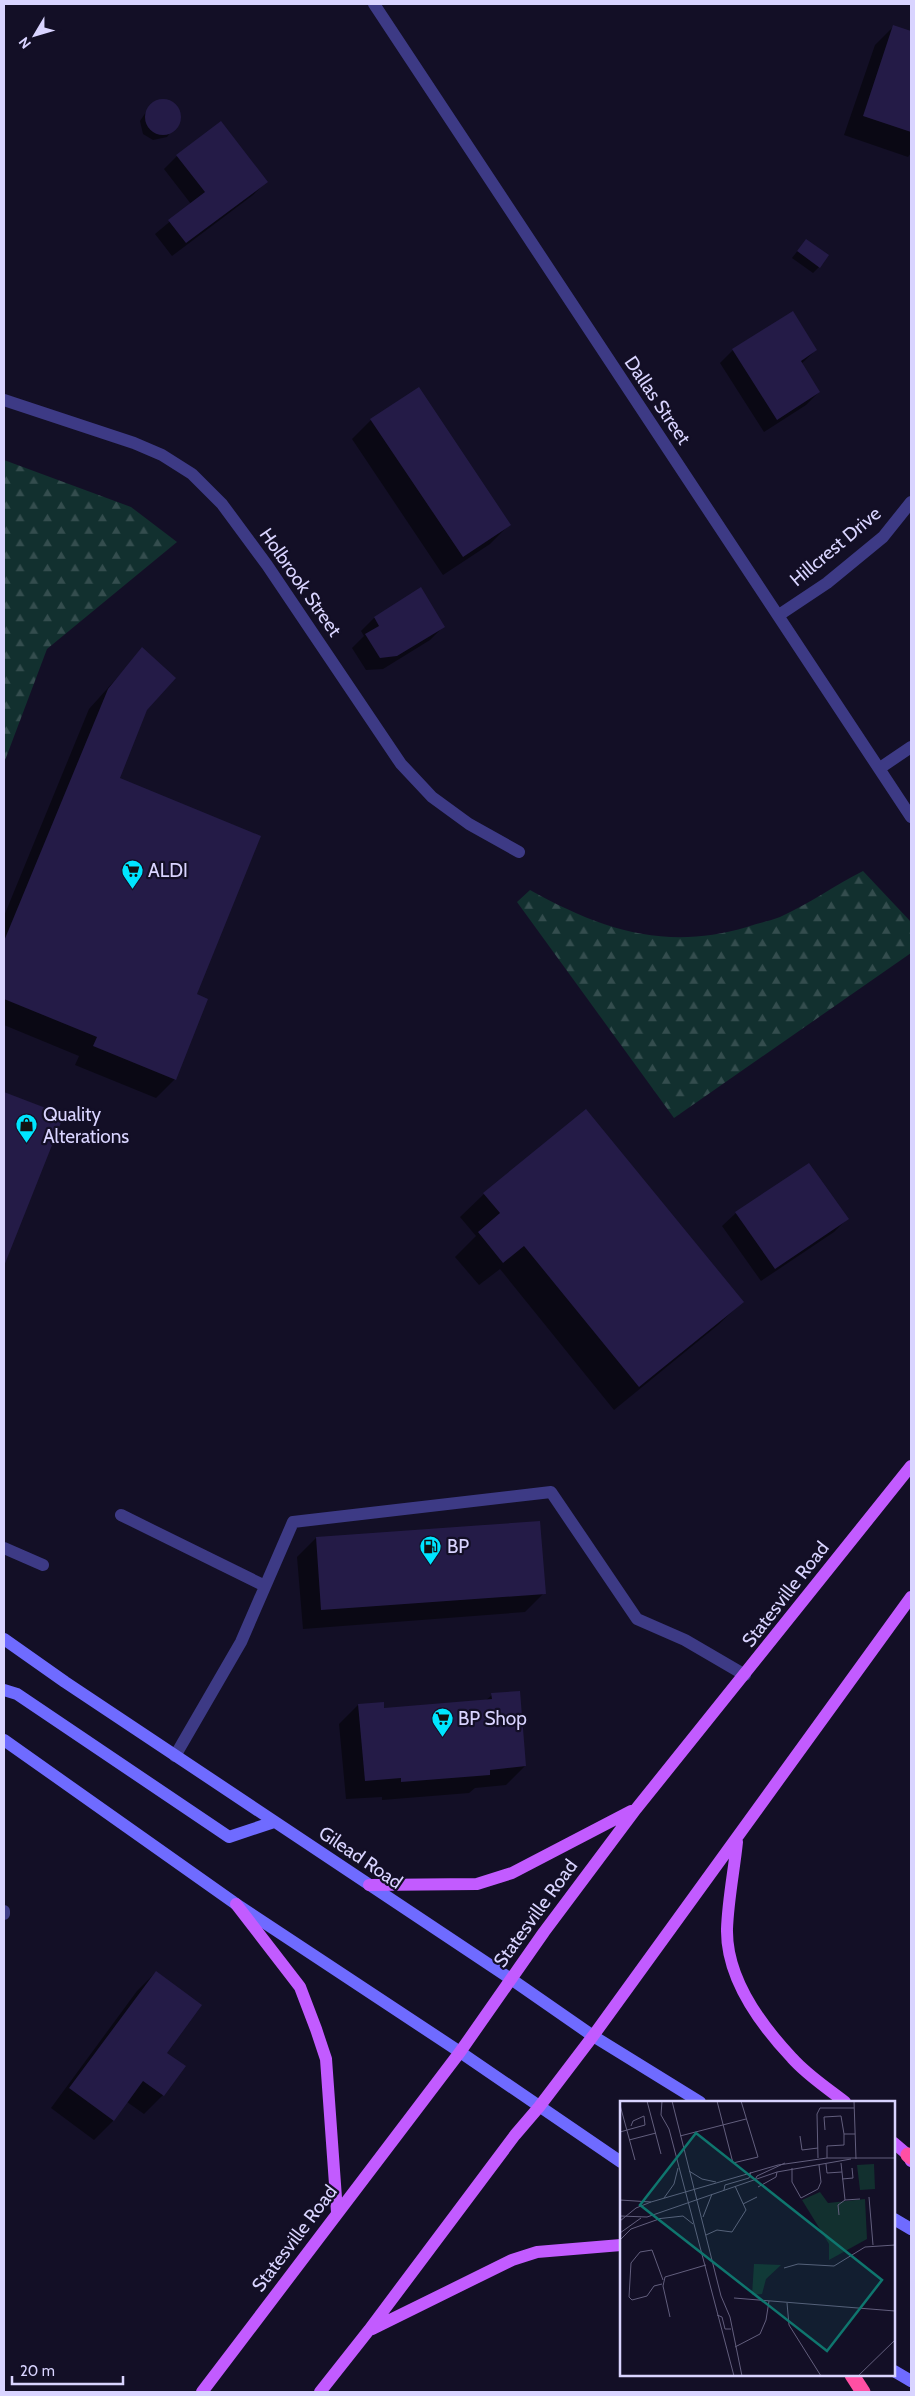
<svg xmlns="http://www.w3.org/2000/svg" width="915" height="2396" viewBox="0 0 915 2396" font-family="Cabin,sans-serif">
	<defs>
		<pattern id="forest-firs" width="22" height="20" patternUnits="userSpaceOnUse" patternTransform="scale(1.25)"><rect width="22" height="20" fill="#12302f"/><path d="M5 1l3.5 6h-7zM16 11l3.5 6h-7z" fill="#344d4e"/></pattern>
	</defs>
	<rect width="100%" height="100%" fill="#130f26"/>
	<path fill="url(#forest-firs)" d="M 4,460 L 131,507 L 177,542 L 47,649 L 4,763 Z
		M 863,871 L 911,922 L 911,953 L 674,1118 L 517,902 L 530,890 C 602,930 666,951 747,927 C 758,923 770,921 780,917 C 809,904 835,885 863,871 Z"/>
	<path fill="#0007" d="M 894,26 L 911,32 L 911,153 L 908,157 L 844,135 L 875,45 Z
		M 164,100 L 176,106 L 180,120 L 167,137 L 153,140 L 143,134 L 140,121 L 150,106 Z
		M 177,156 L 266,182 L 253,195 L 172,256 L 155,234 L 191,204 L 164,169 Z
		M 806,240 L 819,267 L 813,273 L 792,258 Z
		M 733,350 L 816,350 L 801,364 L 819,392 L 806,405 L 764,432 L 720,363 Z
		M 371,420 L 510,524 L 490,544 L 443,575 L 352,439 Z
		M 421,589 L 443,627 L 430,640 L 383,669 L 366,670 L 352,648 L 364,636 L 361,631 L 374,618 Z
		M 143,649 L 146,709 L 118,778 L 195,995 L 175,1079 L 156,1098 L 75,1065 L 79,1056 L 4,1025 L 4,916 L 89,709 Z
		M 4,1093 L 62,1115 L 4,1263 Z
		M 808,1165 L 847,1219 L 834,1232 L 761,1281 L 722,1226 L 736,1213 Z
		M 484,1194 L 742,1302 L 718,1325 L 614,1410 L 500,1269 L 479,1285 L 455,1257 L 476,1236 L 460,1217 Z
		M 316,1538 L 544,1593 L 525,1612 L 303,1629 L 297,1557 Z
		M 492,1695 L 525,1766 L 506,1785 L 475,1788 L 469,1793 L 382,1800 L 382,1797 L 346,1799 L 339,1724 L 358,1705 L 383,1709 L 485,1701 Z
		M 156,1972 L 166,2053 L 184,2066 L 163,2095 L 144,2114 L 127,2102 L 113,2121 L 94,2140 L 51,2108 L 137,1991 Z"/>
	<path fill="#241b47" d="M 893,25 L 911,31 L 911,132 L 863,116 Z
		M145 117a18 18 0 1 1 36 0a18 18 0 1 1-36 0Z
		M 221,121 L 268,182 L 186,243 L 168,220 L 205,192 L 176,155 Z
		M 806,239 L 829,255 L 820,268 L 797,251 Z
		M 793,311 L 817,350 L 801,361 L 820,392 L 777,420 L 732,349 Z
		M 419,387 L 511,525 L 463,557 L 370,419 Z
		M 421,587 L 445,627 L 397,656 L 380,658 L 365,634 L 379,626 L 374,617 Z
		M 142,647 L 176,678 L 147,710 L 120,778 L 261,836 L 197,994 L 208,999 L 176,1080 L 93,1046 L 97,1037 L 4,999 L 4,941 L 108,689 Z
		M 4,1092 L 64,1115 L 4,1266 Z
		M 586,1109 L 744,1302 L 639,1387 L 524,1246 L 503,1263 L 478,1232 L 500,1213 L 483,1193 Z
		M 809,1163 L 849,1219 L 775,1269 L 735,1212 Z
		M 540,1521 L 546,1594 L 321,1610 L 316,1537 Z
		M 520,1691 L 526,1766 L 490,1770 L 490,1775 L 401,1782 L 401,1778 L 365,1781 L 358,1704 L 384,1702 L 384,1708 L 492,1699 L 491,1693 Z
		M 156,1971 L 202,2005 L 167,2053 L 186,2066 L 164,2096 L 143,2081 L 114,2121 L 69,2088 Z"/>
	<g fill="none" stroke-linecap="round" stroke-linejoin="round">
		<path stroke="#3d3a85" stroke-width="12" d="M 121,1515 L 265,1586
			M 4,1548 L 43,1565
			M 175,1756 L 241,1642 L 293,1522 L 551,1492 L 637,1619 L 685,1640 L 745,1675
			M 4,1911 L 4,1914"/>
		<path stroke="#3d3a85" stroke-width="12" d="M 374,4 L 911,817
			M 4,400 L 134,443 L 162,455 L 192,474 L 222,504 L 267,565 L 401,764 L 432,797 L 469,824 L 519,852
			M 779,615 L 827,583 L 883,537 L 911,502
			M 880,768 L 911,747"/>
		<path stroke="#6f6bff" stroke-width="12" d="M 4,1639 L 65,1682 L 511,1979 L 593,2036 L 700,2102
			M 4,1690 L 17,1694 L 229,1837 L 274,1822
			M 4,1740 L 236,1904 L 460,2052 L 621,2162
			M 894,2219 L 911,2229
			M 894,2371 L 911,2381"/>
		<path stroke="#c25bff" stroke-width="12" d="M 737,1842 C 734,1871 728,1900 727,1929 C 726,1978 760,2024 792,2058 C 807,2075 827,2088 845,2102
			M 369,1885 L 477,1884 L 512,1873 L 631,1811
			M 236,1904 L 300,1987 L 316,2029 L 326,2059 L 337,2212
			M 894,2143 L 908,2155 L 911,2161
			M 372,2329 L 512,2260 L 537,2252 L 621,2245
			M 202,2392 L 460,2052 L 544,1932 L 636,1809 L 911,1466
			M 320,2392 L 369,2330 L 515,2135 L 539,2107 L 593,2036 L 911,1597"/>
		<path stroke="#ff4fa3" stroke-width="15" d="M 908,2155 L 911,2157
			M 852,2375 L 863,2392"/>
	</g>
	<defs>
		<symbol id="supermarket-pin" viewBox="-11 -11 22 30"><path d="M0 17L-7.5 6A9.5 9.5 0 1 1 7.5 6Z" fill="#00e5ff" stroke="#130f26"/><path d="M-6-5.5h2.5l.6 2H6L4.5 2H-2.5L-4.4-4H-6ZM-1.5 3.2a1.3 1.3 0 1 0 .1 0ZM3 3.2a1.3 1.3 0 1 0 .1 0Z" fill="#111"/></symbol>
		<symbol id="shop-pin" viewBox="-11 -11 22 30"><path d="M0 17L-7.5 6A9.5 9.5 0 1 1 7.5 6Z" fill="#00e5ff" stroke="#130f26"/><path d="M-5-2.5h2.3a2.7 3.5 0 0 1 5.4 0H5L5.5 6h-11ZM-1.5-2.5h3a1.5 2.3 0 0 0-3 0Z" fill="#111"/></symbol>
		<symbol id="fuel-pin" viewBox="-11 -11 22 30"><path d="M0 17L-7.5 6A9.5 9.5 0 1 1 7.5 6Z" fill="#00e5ff" stroke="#130f26"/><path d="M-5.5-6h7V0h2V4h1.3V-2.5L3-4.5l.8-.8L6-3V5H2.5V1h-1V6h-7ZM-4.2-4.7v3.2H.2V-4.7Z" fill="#111"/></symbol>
	</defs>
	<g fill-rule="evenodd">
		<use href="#supermarket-pin" x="120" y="858" width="25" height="34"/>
		<use href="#shop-pin" x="14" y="1112" width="25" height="34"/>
		<use href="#fuel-pin" x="418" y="1534" width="25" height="34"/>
		<use href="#supermarket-pin" x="430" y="1706" width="25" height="34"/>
	</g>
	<g text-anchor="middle" stroke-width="4.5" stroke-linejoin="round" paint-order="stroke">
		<g font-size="19" fill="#d9d4ff" stroke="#130f26">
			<text transform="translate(658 400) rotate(56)" y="7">Dallas Street</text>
			<text transform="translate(835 546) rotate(-40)" y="7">Hillcrest Drive</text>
			<text transform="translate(301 582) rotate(55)" y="7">Holbrook Street</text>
			<text transform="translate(785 1594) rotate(-52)" y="7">Statesville Road</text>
			<text transform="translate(361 1857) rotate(34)" y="7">Gilead Road</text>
			<text transform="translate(535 1913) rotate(-54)" y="7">Statesville Road</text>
			<text transform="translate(294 2238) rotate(-53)" y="7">Statesville Road</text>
		</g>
		<g font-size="19" fill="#d9d4ff" stroke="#130f26" text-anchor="start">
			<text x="148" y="877">ALDI</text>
			<text x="43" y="1121">Quality<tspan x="43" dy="22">Alterations</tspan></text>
			<text x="447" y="1553">BP</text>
			<text x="458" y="1725">BP Shop</text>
		</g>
	</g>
	<g transform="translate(620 2101)">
		<rect width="275" height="275" fill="#130f26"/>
		<path d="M 254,63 L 255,88 L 240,89 L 237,64 ZM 200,91 L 208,102 L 245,98 L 247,138 L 209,159 L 209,143 L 182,99 ZM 134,163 L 161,164 L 146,178 L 142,193 L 132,194 Z" fill="#12302f"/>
		<path fill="none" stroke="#625e7d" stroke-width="1" d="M 27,0 L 41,53M 42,0 L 41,14 L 49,28 L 114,275M 52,0 L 101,195 L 110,216 L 122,275M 97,0 L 113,62 L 138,56 L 121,0M 234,0 L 236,58M 0,4 L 15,59M 11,25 L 13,20 L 24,15M 205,29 L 204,16 L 221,15 L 224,33M 0,31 L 25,24 L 24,15M 60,35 L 126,18M 180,35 L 182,49 L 198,47M 9,39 L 36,32M 198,57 L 197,13 L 200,7 L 234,7M 207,57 L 207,45 L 224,44 L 224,33 L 235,33M 221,62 L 225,99M 206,63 L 207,72 L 222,71M 172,67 L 172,81 L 181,97 L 198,88 L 201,81 L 199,64M 69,70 L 82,78 L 96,81M 222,78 L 233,77 L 232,67M 135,79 L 137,75 L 165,62M 138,86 L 156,76 L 157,71M 104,89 L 105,84 L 129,77 L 131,71M 249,96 L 253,144M 44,97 L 54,83 L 58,67M 0,99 L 31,101M 123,103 L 137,96M 219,114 L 218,104 L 225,99 L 240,98M 0,115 L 27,116 L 157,71 L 231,58M 83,116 L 92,93M 36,118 L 63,115 L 73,123M 0,120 L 16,107 L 31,101 L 158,64 L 207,57 L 275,57M 0,132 L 21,117M 86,134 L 97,129 L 112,131 L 126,109 L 115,85M 0,139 L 11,128 L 39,118M 164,167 L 178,163 L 214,165 L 245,146 L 275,144M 42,183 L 34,185 L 27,195 L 12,199 L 9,196 L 11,162 L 20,151 L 32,149 L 43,179M 114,197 L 275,210M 167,202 L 169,224 L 201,275M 97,214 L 102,216 L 105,228 L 111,228M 50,216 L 43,185 L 45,176 L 86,164M 115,246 L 140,233 L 146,219 L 149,200M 238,275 L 275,239"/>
		<path fill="#0f766e" fill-opacity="0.15" stroke="#0f766e" stroke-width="2.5" d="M 76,32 L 262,179 L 207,250 L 20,104 Z"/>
		<rect width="275" height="275" fill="none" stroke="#d9d4ff" stroke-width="2.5"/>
	</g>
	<rect width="915" height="2396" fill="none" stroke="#d9d4ff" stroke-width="10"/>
	<g transform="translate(35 35) rotate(232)" stroke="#130f26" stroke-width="4" paint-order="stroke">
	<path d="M0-4L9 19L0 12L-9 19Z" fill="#d9d4ff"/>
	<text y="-8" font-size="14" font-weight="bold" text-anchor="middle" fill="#d9d4ff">N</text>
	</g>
	<path d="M12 2376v8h111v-8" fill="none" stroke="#d9d4ff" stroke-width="2.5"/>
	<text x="20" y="2376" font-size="15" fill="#d9d4ff" stroke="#130f26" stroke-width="4" paint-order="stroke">20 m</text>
</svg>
